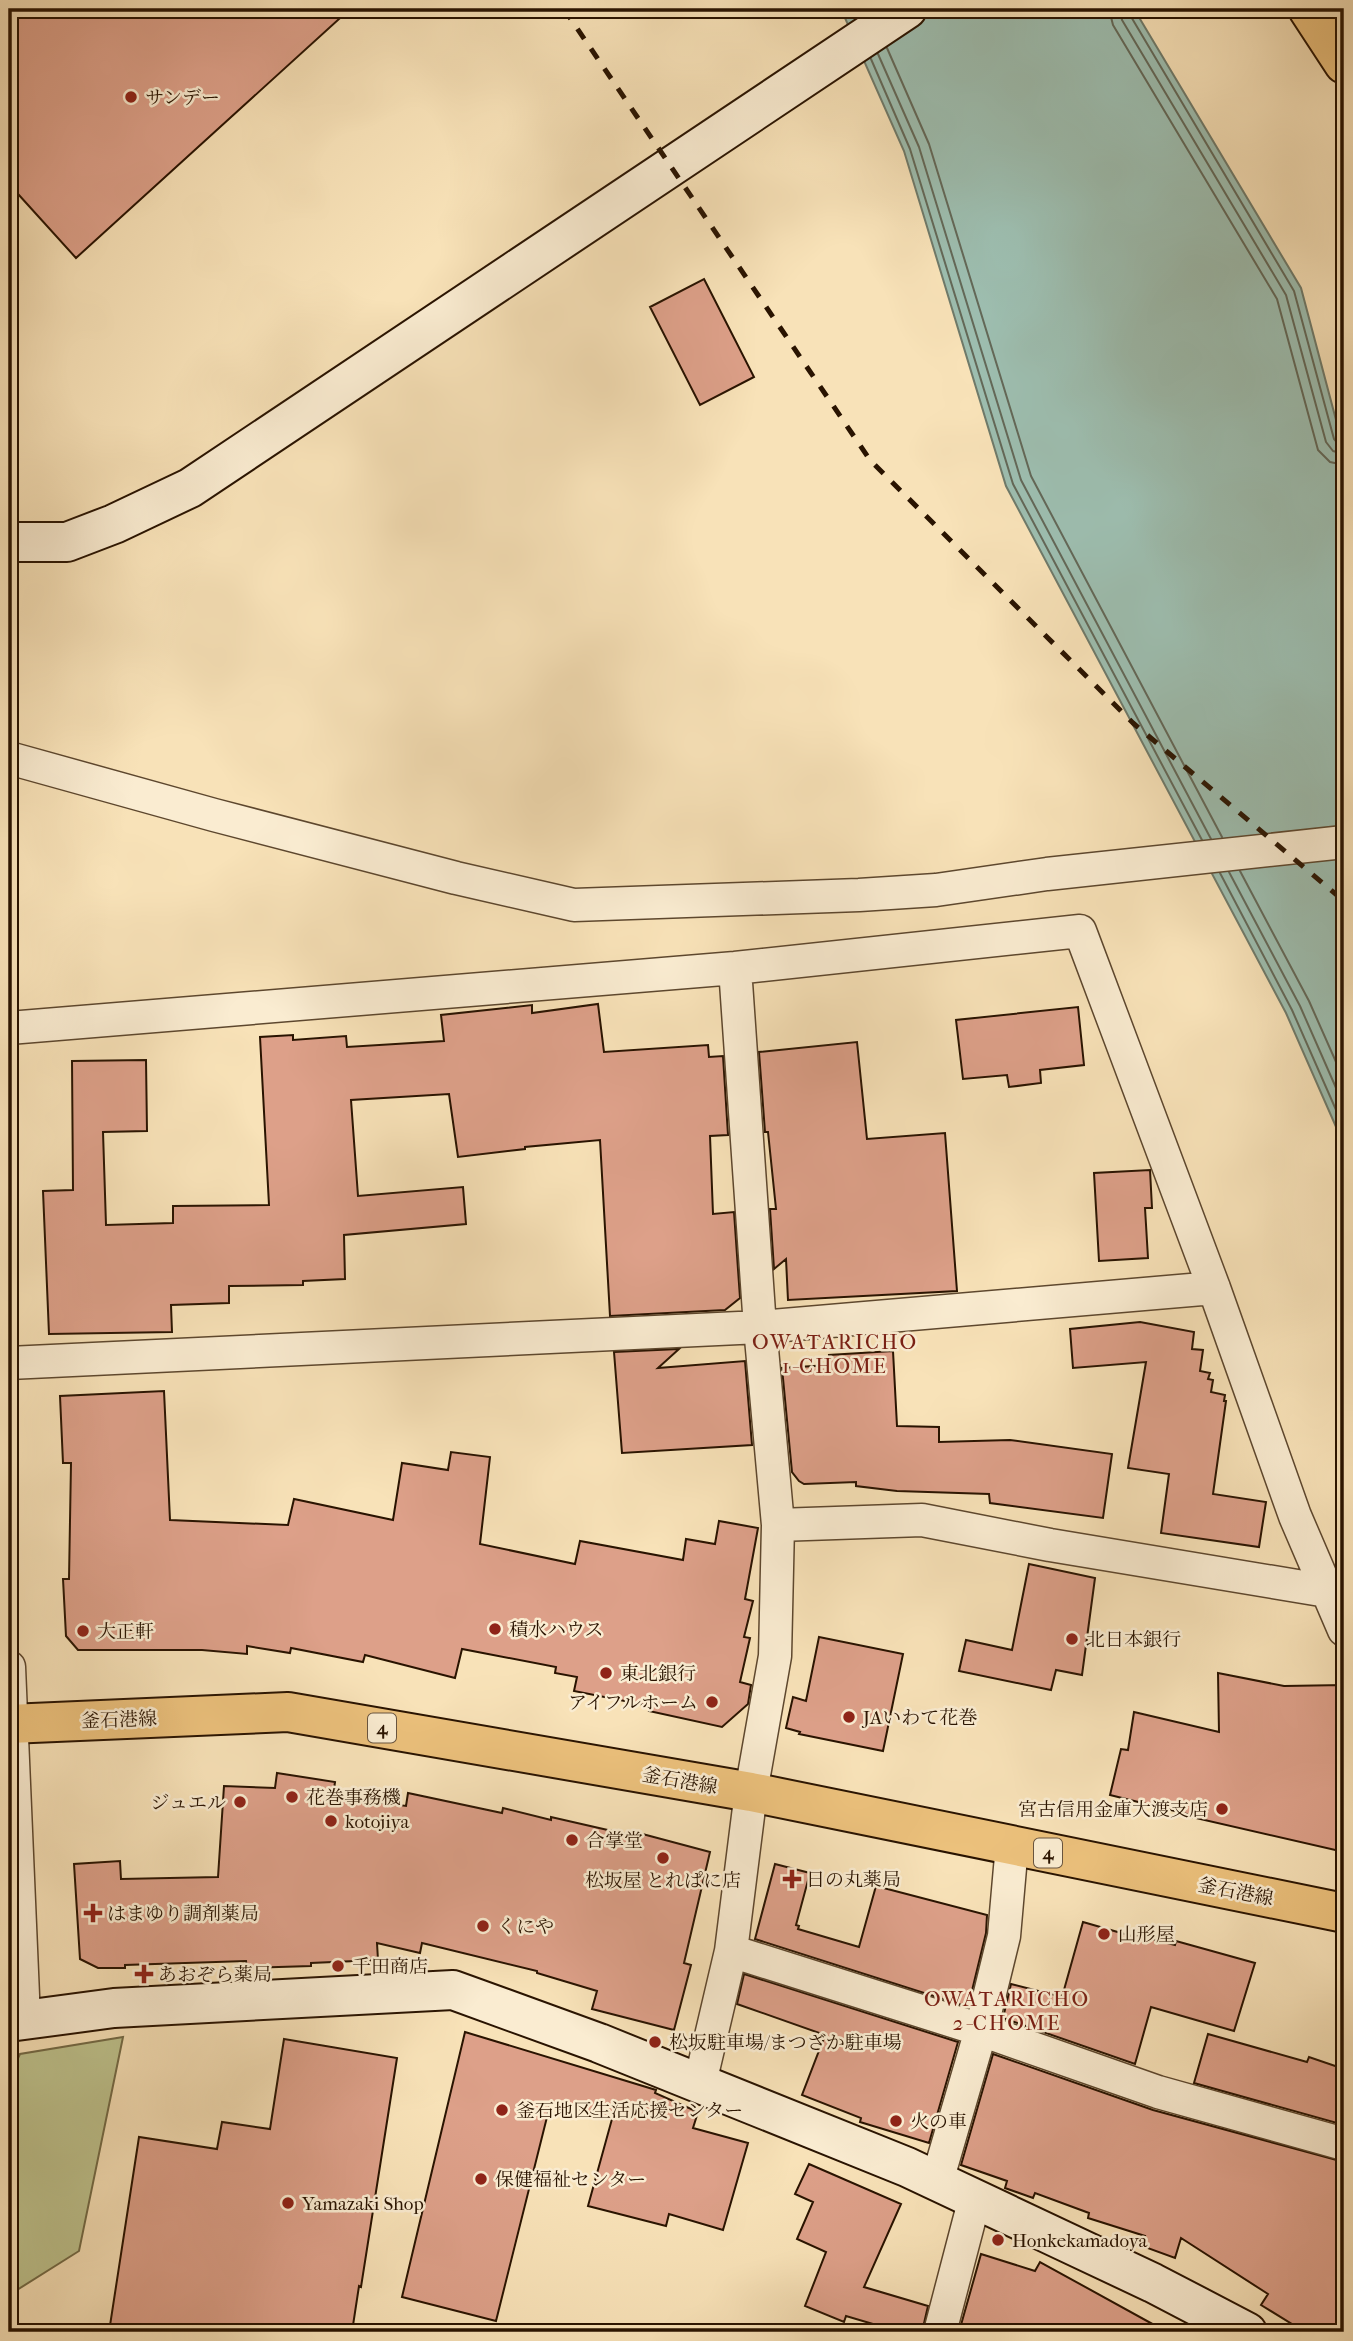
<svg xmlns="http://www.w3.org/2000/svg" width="1353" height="2341" viewBox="0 0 1353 2341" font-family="'IM FELL French Canon','Noto Serif JP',serif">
	<rect width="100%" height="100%" fill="#f8e2b8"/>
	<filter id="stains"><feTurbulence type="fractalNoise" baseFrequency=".00286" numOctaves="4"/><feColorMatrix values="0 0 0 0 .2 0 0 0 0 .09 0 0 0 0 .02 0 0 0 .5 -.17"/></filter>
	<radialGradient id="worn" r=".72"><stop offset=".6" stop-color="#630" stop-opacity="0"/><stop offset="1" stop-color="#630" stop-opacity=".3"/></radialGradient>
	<path fill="#bec38e" stroke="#746b47" stroke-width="2" d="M 123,2037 L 79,2251 L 9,2295 L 9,2077 L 20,2054 Z
		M 670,2325 L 737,2330 L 739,2332 L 540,2332 L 547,2329 Z"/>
	<path fill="#9dbeb0" stroke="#6f7a6a" stroke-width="2" d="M 841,9 L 1134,9 L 1301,288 L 1344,450 L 1344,1145 L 1286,1013 L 1006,486 L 904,151 Z"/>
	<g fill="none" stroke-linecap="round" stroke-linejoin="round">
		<path stroke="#636858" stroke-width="2" d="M 1109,9 L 1113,25 L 1277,299 L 1318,450 L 1330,462 L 1344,465
			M 1120,9 L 1122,20 L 1286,295 L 1326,442 L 1333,451 L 1344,454
			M 1129,9 L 1130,15 L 1294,291 L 1334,439 L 1338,444 L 1344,445
			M 887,48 L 929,144 L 1031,476 L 1222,837
			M 878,54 L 919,147 L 1021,480 L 1211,839
			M 871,59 L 910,149 L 1013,484 L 1202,840
			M 1240,871 L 1309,1001 L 1344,1080
			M 1229,872 L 1300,1006 L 1344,1106
			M 1220,873 L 1292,1010 L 1344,1128"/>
	</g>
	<path fill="#dda089" stroke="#291300" stroke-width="2" d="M 9,9 L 350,9 L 76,258 L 9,184 Z
		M 704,279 L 754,377 L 700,405 L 650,307 Z
		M 598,1004 L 604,1052 L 708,1045 L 709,1057 L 723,1056 L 728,1135 L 710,1136 L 713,1214 L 734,1212 L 740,1298 L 725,1310 L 610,1316 L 600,1140 L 525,1147 L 525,1149 L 458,1157 L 449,1094 L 351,1100 L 358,1196 L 463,1187 L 466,1224 L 344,1235 L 345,1279 L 303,1281 L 303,1285 L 229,1286 L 229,1303 L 171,1305 L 172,1332 L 49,1334 L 43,1191 L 73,1190 L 72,1061 L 146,1060 L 147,1131 L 103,1132 L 106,1225 L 173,1223 L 173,1206 L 269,1205 L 260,1037 L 293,1035 L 293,1040 L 346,1036 L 347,1047 L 444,1041 L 441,1015 L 532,1005 L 532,1013 Z
		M 1078,1007 L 1084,1065 L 1040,1070 L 1041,1083 L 1009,1087 L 1007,1075 L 963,1079 L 956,1020 Z
		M 857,1042 L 867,1139 L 945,1133 L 957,1291 L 788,1300 L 786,1259 L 774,1269 L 770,1209 L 776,1209 L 768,1132 L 765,1132 L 759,1052 Z
		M 1150,1170 L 1152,1208 L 1145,1208 L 1148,1258 L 1099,1261 L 1094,1173 Z
		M 1140,1322 L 1194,1332 L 1192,1349 L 1203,1350 L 1200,1371 L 1210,1373 L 1208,1379 L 1213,1380 L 1211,1392 L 1225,1395 L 1224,1401 L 1226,1401 L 1213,1494 L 1266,1502 L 1259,1547 L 1161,1533 L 1169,1474 L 1128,1468 L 1146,1362 L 1073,1368 L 1070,1329 Z
		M 679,1349 L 658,1368 L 745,1361 L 752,1445 L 622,1453 L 614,1352 Z
		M 893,1351 L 897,1426 L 939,1427 L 939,1442 L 1010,1440 L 1112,1454 L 1103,1518 L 990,1503 L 989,1494 L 897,1491 L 856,1486 L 856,1482 L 804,1484 L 799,1481 L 792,1472 L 782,1368 L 830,1365 L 829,1355 Z
		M 164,1391 L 170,1520 L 288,1525 L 294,1499 L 393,1520 L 402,1463 L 448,1470 L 451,1452 L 490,1457 L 480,1544 L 575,1564 L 580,1541 L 683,1560 L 686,1539 L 715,1544 L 719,1521 L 758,1528 L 745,1599 L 753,1601 L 744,1637 L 750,1638 L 740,1682 L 751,1685 L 748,1704 L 722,1727 L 649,1711 L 650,1706 L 574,1691 L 577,1677 L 555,1673 L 556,1667 L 462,1649 L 455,1678 L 365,1655 L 363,1662 L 291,1648 L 290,1653 L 247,1646 L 247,1654 L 202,1650 L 78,1650 L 66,1636 L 63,1579 L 69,1579 L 71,1463 L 63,1463 L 60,1396 Z
		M 1029,1564 L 1095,1578 L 1082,1675 L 1056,1670 L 1051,1690 L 959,1671 L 966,1640 L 1012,1650 Z
		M 819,1637 L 903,1654 L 883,1751 L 799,1734 L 800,1732 L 786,1728 L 793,1697 L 806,1701 Z
		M 1218,1673 L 1284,1686 L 1344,1685 L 1344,1852 L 1187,1816 L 1187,1814 L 1110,1795 L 1121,1749 L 1128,1750 L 1134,1712 L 1219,1732 Z
		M 277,1773 L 335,1782 L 333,1796 L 406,1806 L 408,1793 L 502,1813 L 503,1808 L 551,1820 L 551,1817 L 634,1836 L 635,1832 L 710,1852 L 684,1963 L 691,1965 L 674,2030 L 592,2009 L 597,1991 L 537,1973 L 537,1971 L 422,1943 L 420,1953 L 377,1943 L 378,1960 L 311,1963 L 311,1966 L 247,1968 L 246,1961 L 125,1965 L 125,1968 L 98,1968 L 80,1959 L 74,1864 L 120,1861 L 121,1879 L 218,1877 L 224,1786 L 275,1788 Z
		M 775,1864 L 810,1873 L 796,1925 L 799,1926 L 798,1929 L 859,1947 L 876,1886 L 987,1915 L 986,1933 L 968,2007 L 755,1939 Z
		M 1083,1922 L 1135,1937 L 1136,1935 L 1175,1945 L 1176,1941 L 1255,1963 L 1234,2031 L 1151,2007 L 1135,2064 L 1003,2018 L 1011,1984 L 1062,1997 Z
		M 744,1974 L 958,2042 L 929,2143 L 860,2122 L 861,2118 L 802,2095 L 825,2035 L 737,2004 Z
		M 465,2032 L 656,2090 L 655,2093 L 698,2112 L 693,2128 L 748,2143 L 723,2230 L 669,2214 L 666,2226 L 588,2206 L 612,2119 L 551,2101 L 496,2321 L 402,2297 Z
		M 1208,2034 L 1307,2062 L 1309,2057 L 1344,2069 L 1344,2125 L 1194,2083 Z
		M 284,2039 L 397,2058 L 361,2287 L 359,2286 L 352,2332 L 109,2332 L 139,2137 L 217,2149 L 222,2122 L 270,2129 Z
		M 993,2054 L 1153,2110 L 1344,2162 L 1344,2332 L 1305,2332 L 1261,2305 L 1268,2294 L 1181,2238 L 1175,2258 L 1142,2246 L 1145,2236 L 1088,2218 L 1089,2213 L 1035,2193 L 1033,2198 L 1005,2188 L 1007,2181 L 961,2165 Z
		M 809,2164 L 901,2204 L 864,2287 L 928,2306 L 922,2332 L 900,2332 L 846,2316 L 844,2322 L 805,2306 L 826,2252 L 797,2239 L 813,2202 L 795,2194 Z
		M 981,2254 L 1035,2271 L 1040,2262 L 1167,2332 L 959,2332 Z"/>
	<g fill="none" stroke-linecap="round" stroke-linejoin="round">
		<defs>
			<path id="street" d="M 9,758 L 214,815 L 456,878 L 574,905 L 859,895 L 936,890 L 1047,874 L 1344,842
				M 9,1028 L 735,968 L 1080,931 L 1214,1288 L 1295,1516 L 1344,1630
				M 9,1363 L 760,1327 L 1214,1288
				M 778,1525 L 922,1520 L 1050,1545 L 1327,1591
				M 9,1667 L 24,2019
				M 731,1951 L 981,2030 L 1158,2092 L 1344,2144
				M 700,2083 L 731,1951 L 751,1792 L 775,1656 L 778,1525 L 760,1327 L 735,968
				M 937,2181 L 981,2030 L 1004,1936 L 1012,1845
				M 940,2332 L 975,2198"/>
			<path id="secondary" d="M 9,542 L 67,542 L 114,524 L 190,488 L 907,9
				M 9,2022 L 114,2008 L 453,1990 L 599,2043 L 907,2167 L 1153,2283 L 1247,2332"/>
			<path id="primary" d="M 9,1724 L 288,1712 L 751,1792 L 1344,1913"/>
			<path id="highway" d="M 1308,9 L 1344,64"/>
		</defs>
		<use href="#street" stroke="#5d472e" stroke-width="35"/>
		<use href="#secondary" stroke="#291300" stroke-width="42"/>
		<use href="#primary" stroke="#291300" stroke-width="42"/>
		<use href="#highway" stroke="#291300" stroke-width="42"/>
		<use href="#street" stroke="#faecd1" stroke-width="32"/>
		<use href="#secondary" stroke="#faecd1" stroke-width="38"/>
		<use href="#primary" stroke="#ecc17c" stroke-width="38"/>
		<use href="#highway" stroke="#ecc17c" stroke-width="38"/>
		<path stroke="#291300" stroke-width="5" stroke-dasharray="12 12" stroke-linecap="butt" d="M 564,9 L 870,460 L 1133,723 L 1344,901"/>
	</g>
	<g fill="#8f2418" stroke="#faecd1" stroke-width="2.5">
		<circle cx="131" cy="97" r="7"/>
		<circle cx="495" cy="1629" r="7"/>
		<circle cx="83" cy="1631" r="7"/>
		<circle cx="1072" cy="1639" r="7"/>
		<circle cx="606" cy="1673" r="7"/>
		<circle cx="712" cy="1702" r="7"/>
		<circle cx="849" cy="1717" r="7"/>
		<circle cx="292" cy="1797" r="7"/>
		<circle cx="240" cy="1802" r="7"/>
		<circle cx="1222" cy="1809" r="7"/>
		<circle cx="331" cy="1821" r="7"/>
		<circle cx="572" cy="1840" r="7"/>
		<circle cx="663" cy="1858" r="7"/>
		<path d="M788.5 1868.5h7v7h7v7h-7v7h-7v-7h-7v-7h7z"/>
		<path d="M89.5 1902.5h7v7h7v7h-7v7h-7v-7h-7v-7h7z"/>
		<circle cx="483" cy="1926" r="7"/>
		<circle cx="1104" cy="1934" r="7"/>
		<circle cx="338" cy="1966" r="7"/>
		<path d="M140.5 1963.5h7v7h7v7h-7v7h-7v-7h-7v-7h7z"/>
		<circle cx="655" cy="2042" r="7"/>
		<circle cx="502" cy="2110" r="7"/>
		<circle cx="896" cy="2121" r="7"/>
		<circle cx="481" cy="2179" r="7"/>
		<circle cx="288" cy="2203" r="7"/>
		<circle cx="998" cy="2240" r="7"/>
	</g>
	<g text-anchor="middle" stroke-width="5" stroke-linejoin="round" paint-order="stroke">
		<g fill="#faecd1" stroke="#68543f" stroke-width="2">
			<rect x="368" y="1713.5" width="28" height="29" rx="5"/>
			<rect x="1034" y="1838.5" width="28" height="29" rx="5"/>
		</g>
		<g font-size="18" font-weight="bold" fill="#291300">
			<text x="382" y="1734">4</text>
			<text x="1048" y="1859">4</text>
		</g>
		<g font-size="19" fill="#291300" stroke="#faecd1" text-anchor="start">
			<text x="145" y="104">サンデー</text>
			<text x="509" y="1636">積水ハウス</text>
			<text x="97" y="1638">大正軒</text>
			<text x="1086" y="1646">北日本銀行</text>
			<text x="620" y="1680">東北銀行</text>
			<text x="698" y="1709" text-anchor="end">アイフルホーム</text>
			<text x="863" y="1724">JAいわて花巻</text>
			<text x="306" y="1804">花巻事務機</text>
			<text x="226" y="1809" text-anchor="end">ジュエル</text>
			<text x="1208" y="1816" text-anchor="end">宮古信用金庫大渡支店</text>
			<text x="345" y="1828">kotojiya</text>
			<text x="586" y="1847">合掌堂</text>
			<text x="806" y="1886">日の丸薬局</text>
			<text x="663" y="1887" text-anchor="middle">松坂屋 とれぱに店</text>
			<text x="107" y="1920">はまゆり調剤薬局</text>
			<text x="497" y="1933">くにや</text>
			<text x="1118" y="1941">山形屋</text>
			<text x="352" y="1973">千田商店</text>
			<text x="158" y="1981">あおぞら薬局</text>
			<text x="669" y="2049">松坂駐車場/まつざか駐車場</text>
			<text x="516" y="2117">釜石地区生活応援センター</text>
			<text x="910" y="2128">火の車</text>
			<text x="495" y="2186">保健福祉センター</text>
			<text x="302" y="2210">Yamazaki Shop</text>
			<text x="1012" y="2247">Honkekamadoya</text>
		</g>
		<g font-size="19" fill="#291300" stroke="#faecd1">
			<text transform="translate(119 1719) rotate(-2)" y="7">釜石港線</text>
			<text transform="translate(680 1780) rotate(10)" y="7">釜石港線</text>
			<text transform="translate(1236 1891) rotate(11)" y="7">釜石港線</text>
		</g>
		<g font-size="21" letter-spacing="2" fill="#7a1f14" stroke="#faecd1">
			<text x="835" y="1349">OWATARICHO<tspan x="835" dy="24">1-CHOME</tspan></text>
			<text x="1007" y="2006">OWATARICHO<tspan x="1007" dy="24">2-CHOME</tspan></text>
		</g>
	</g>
	<rect width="1353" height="2341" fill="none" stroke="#f8e2b8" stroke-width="35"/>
	<rect x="10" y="10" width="1332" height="2320" fill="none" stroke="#291300" stroke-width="3.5"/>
	<rect x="18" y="18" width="1318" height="2306" fill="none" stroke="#291300" stroke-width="2"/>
	<rect width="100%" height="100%" filter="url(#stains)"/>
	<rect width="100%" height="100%" fill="url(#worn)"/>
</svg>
